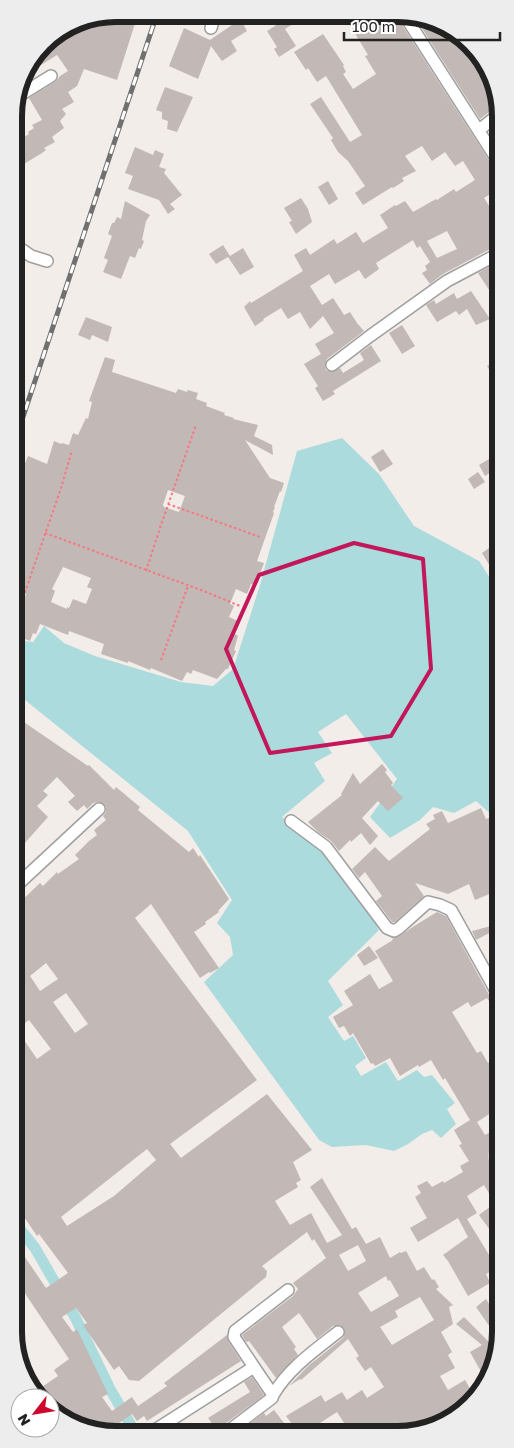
<svg xmlns="http://www.w3.org/2000/svg" width="514" height="1448" viewBox="0 0 514 1448" font-family="'Golos Text',sans-serif">
	<rect width="100%" height="100%" fill="#f2ede9"/>
	<path fill="#acdbdd" d="M 342,438 L 379,474 L 414,526 L 479,561 L 499,592 L 499,826 L 493,816 L 476,801 L 454,813 L 433,807 L 420,820 L 390,838 L 370,817 L 397,779 L 346,714 L 318,732 L 332,753 L 314,763 L 325,781 L 282,817 L 332,860 L 364,902 L 379,930 L 328,981 L 343,1005 L 328,1017 L 344,1041 L 353,1036 L 366,1058 L 355,1066 L 361,1076 L 386,1062 L 398,1081 L 417,1070 L 424,1077 L 432,1075 L 455,1103 L 447,1109 L 456,1124 L 441,1138 L 432,1130 L 422,1134 L 408,1144 L 394,1151 L 366,1145 L 332,1147 L 319,1140 L 204,982 L 233,955 L 230,937 L 217,923 L 232,900 L 188,831 L 15,692 L 15,645 L 17,640 L 33,642 L 44,626 L 64,643 L 95,656 L 181,682 L 213,686 L 233,669 L 260,585 L 297,451 Z"/>
	<g fill="none" stroke-linecap="round" stroke-linejoin="round">
		<path stroke="#acdbdd" stroke-width="11" d="M 16,1224 L 35,1248 L 76,1319 L 110,1389 L 135,1432"/>
	</g>
	<path fill="#c2b8b5" fill-rule="evenodd" d="M 116,14 L 138,14 L 117,80 L 84,69 L 77,86 L 68,92 L 74,102 L 62,109 L 66,114 L 60,121 L 64,128 L 52,137 L 55,142 L 44,148 L 46,150 L 42,153 L 14,170 L 14,143 L 29,134 L 28,132 L 34,128 L 32,125 L 42,120 L 29,98 L 55,82 L 60,76 L 68,71 L 57,55 L 23,76 L 24,71 L 48,39 L 77,21 Z
		M 234,15 L 238,15 L 247,31 L 231,41 L 237,51 L 222,61 L 211,46 L 198,79 L 169,66 L 184,28 L 210,40 L 232,25 L 228,18 Z
		M 344,15 L 382,16 L 390,28 L 400,22 L 492,165 L 498,168 L 498,189 L 484,198 L 495,215 L 498,213 L 498,247 L 494,247 L 443,274 L 430,284 L 422,273 L 427,270 L 425,266 L 430,262 L 420,246 L 417,248 L 413,240 L 376,263 L 379,269 L 365,279 L 359,270 L 335,284 L 329,274 L 310,286 L 322,305 L 333,298 L 344,315 L 350,312 L 357,323 L 364,331 L 327,359 L 325,365 L 326,370 L 332,372 L 340,368 L 343,373 L 364,360 L 360,353 L 371,345 L 381,361 L 333,391 L 335,394 L 323,401 L 315,388 L 318,386 L 304,364 L 321,354 L 315,344 L 334,333 L 323,316 L 310,329 L 300,312 L 288,319 L 281,308 L 263,319 L 264,320 L 255,326 L 244,307 L 250,301 L 251,303 L 303,271 L 294,255 L 306,248 L 310,255 L 334,239 L 337,244 L 356,232 L 363,243 L 388,228 L 380,215 L 395,205 L 396,206 L 405,201 L 413,212 L 436,199 L 437,200 L 454,189 L 456,192 L 475,180 L 463,161 L 455,166 L 445,152 L 432,161 L 422,146 L 405,156 L 416,171 L 402,178 L 404,181 L 393,188 L 392,187 L 363,205 L 355,193 L 365,186 L 348,161 L 338,152 L 331,140 L 333,138 L 310,104 L 321,97 L 350,142 L 362,135 L 326,76 L 317,82 L 308,68 L 306,70 L 294,52 L 323,34 L 344,65 L 343,66 L 346,72 L 343,74 L 353,89 L 376,74 L 365,56 L 368,55 ZM 447,231 L 457,249 L 437,258 L 427,241 Z
		M 414,16 L 418,16 L 462,39 L 474,60 L 478,58 L 498,96 L 498,108 L 493,109 L 480,119 Z
		M 289,17 L 293,24 L 285,29 L 296,46 L 279,57 L 274,49 L 277,47 L 267,31 Z
		M 165,87 L 193,97 L 177,132 L 167,129 L 168,121 L 162,119 L 162,112 L 156,110 Z
		M 135,147 L 153,155 L 155,150 L 164,154 L 159,167 L 166,169 L 164,173 L 182,195 L 170,204 L 175,209 L 168,214 L 159,200 L 128,189 L 133,176 L 125,173 Z
		M 328,181 L 338,199 L 329,205 L 318,187 Z
		M 301,198 L 308,209 L 312,222 L 296,234 L 289,222 L 292,221 L 284,208 Z
		M 125,201 L 150,215 L 146,221 L 142,240 L 144,241 L 141,249 L 139,248 L 135,258 L 130,256 L 121,279 L 103,272 L 108,260 L 104,258 L 112,236 L 108,234 L 112,223 L 114,223 L 117,217 L 121,219 Z
		M 223,245 L 230,256 L 243,248 L 254,267 L 240,275 L 228,257 L 216,264 L 209,254 Z
		M 498,262 L 498,287 L 499,305 L 478,273 Z
		M 471,291 L 490,319 L 476,325 L 467,309 L 459,315 L 456,311 L 437,322 L 426,305 L 434,300 L 436,304 L 454,293 L 457,299 Z
		M 86,317 L 112,327 L 108,342 L 92,335 L 90,340 L 78,335 Z
		M 402,325 L 415,346 L 402,354 L 389,333 Z
		M 105,357 L 115,360 L 112,372 L 176,393 L 178,389 L 187,392 L 188,390 L 198,393 L 196,399 L 207,403 L 206,406 L 225,413 L 224,415 L 234,418 L 233,419 L 258,425 L 254,436 L 272,445 L 273,455 L 245,440 L 270,478 L 284,483 L 281,492 L 280,491 L 274,507 L 275,507 L 273,512 L 274,513 L 257,561 L 264,563 L 258,579 L 257,578 L 254,585 L 251,584 L 247,594 L 236,589 L 230,604 L 234,606 L 229,617 L 240,622 L 235,634 L 238,636 L 234,650 L 236,651 L 228,669 L 226,669 L 217,679 L 193,670 L 191,674 L 187,672 L 182,681 L 151,668 L 150,670 L 128,661 L 128,663 L 101,654 L 104,644 L 69,631 L 68,635 L 40,624 L 36,634 L 33,633 L 30,641 L 15,635 L 15,614 L 18,615 L 26,594 L 15,589 L 15,563 L 18,555 L 15,554 L 15,499 L 20,485 L 15,483 L 15,471 L 19,473 L 22,466 L 24,466 L 28,456 L 47,464 L 54,441 L 61,444 L 62,443 L 69,445 L 73,433 L 78,435 L 86,418 L 88,419 L 92,402 L 89,401 ZM 168,490 L 185,496 L 179,512 L 164,507 L 163,505 ZM 63,567 L 91,578 L 87,587 L 92,589 L 86,604 L 73,599 L 69,608 L 67,607 L 67,609 L 51,602 L 55,591 L 52,589 Z
		M 499,359 L 499,385 L 487,366 Z
		M 383,449 L 393,464 L 380,472 L 371,457 Z
		M 499,453 L 499,467 L 485,476 L 479,465 Z
		M 478,472 L 485,482 L 474,489 L 468,479 Z
		M 492,546 L 498,556 L 496,558 L 499,563 L 499,568 L 493,571 L 482,553 Z
		M 15,716 L 88,766 L 89,765 L 114,790 L 116,787 L 140,807 L 138,810 L 189,852 L 193,848 L 199,857 L 200,855 L 229,899 L 218,911 L 219,912 L 205,922 L 206,924 L 194,932 L 219,968 L 210,973 L 209,972 L 200,978 L 151,904 L 135,918 L 257,1080 L 170,1144 L 181,1158 L 267,1094 L 312,1150 L 293,1162 L 301,1180 L 296,1183 L 298,1187 L 275,1201 L 290,1225 L 311,1213 L 327,1243 L 342,1235 L 310,1187 L 322,1178 L 352,1229 L 356,1227 L 366,1244 L 380,1237 L 390,1258 L 400,1252 L 401,1253 L 406,1251 L 417,1271 L 424,1267 L 432,1280 L 434,1279 L 439,1287 L 436,1289 L 453,1305 L 449,1307 L 453,1324 L 441,1332 L 452,1352 L 448,1355 L 455,1368 L 440,1376 L 448,1390 L 465,1380 L 475,1397 L 460,1404 L 462,1407 L 416,1432 L 350,1432 L 337,1412 L 306,1432 L 298,1432 L 286,1416 L 321,1395 L 325,1402 L 342,1392 L 347,1400 L 362,1390 L 367,1398 L 384,1387 L 371,1367 L 365,1371 L 356,1358 L 359,1356 L 348,1339 L 301,1380 L 300,1379 L 289,1386 L 308,1366 L 343,1338 L 345,1331 L 340,1325 L 333,1326 L 317,1339 L 299,1313 L 282,1327 L 296,1347 L 294,1349 L 298,1355 L 276,1378 L 249,1341 L 246,1342 L 242,1335 L 293,1296 L 298,1289 L 293,1283 L 326,1258 L 314,1239 L 312,1241 L 307,1232 L 262,1266 L 267,1271 L 266,1277 L 139,1381 L 129,1380 L 119,1366 L 114,1370 L 83,1325 L 87,1323 L 76,1308 L 62,1317 L 73,1332 L 77,1329 L 108,1394 L 102,1397 L 112,1411 L 132,1397 L 138,1406 L 167,1386 L 164,1383 L 227,1335 L 228,1341 L 241,1361 L 147,1421 L 144,1416 L 137,1421 L 132,1414 L 106,1432 L 96,1432 L 50,1407 L 50,1398 L 40,1398 L 36,1391 L 58,1376 L 54,1370 L 69,1359 L 16,1280 L 16,1244 L 46,1288 L 68,1273 L 39,1234 L 37,1236 L 16,1205 L 15,1027 L 37,1059 L 51,1049 L 29,1020 L 22,1025 L 15,1015 L 15,907 L 40,883 L 43,886 L 57,872 L 58,874 L 79,859 L 75,855 L 89,841 L 97,835 L 94,830 L 106,820 L 103,816 L 106,812 L 106,808 L 104,804 L 98,802 L 93,803 L 87,809 L 84,805 L 77,811 L 68,802 L 75,796 L 57,777 L 43,791 L 48,795 L 37,806 L 48,817 L 15,854 L 15,833 L 18,830 L 15,826 ZM 46,963 L 58,979 L 40,991 L 30,976 ZM 66,993 L 88,1024 L 75,1033 L 53,1002 ZM 147,1149 L 156,1160 L 114,1196 L 67,1226 L 61,1217 ZM 358,1245 L 366,1261 L 348,1271 L 339,1255 ZM 386,1276 L 388,1281 L 390,1280 L 399,1296 L 371,1312 L 358,1293 ZM 420,1297 L 434,1320 L 392,1345 L 380,1327 L 398,1317 L 395,1311 Z
		M 382,764 L 387,770 L 385,772 L 393,783 L 391,785 L 403,798 L 388,811 L 378,801 L 362,818 L 378,836 L 370,845 L 361,833 L 351,842 L 350,840 L 339,851 L 331,841 L 318,832 L 308,822 L 342,795 L 341,794 L 353,773 L 360,784 Z
		M 481,808 L 486,819 L 489,818 L 499,839 L 499,890 L 475,900 L 469,884 L 448,894 L 415,883 L 424,896 L 395,922 L 392,922 L 376,901 L 382,896 L 365,872 L 359,878 L 352,869 L 375,847 L 389,861 L 430,829 L 426,824 L 435,819 L 433,815 L 442,811 L 448,823 Z
		M 437,912 L 446,916 L 493,1002 L 500,1005 L 500,1018 L 487,998 L 471,1007 L 468,1002 L 452,1012 L 477,1053 L 481,1051 L 488,1063 L 500,1056 L 500,1107 L 477,1122 L 485,1135 L 500,1127 L 500,1132 L 496,1133 L 491,1140 L 488,1154 L 489,1161 L 493,1170 L 496,1173 L 500,1174 L 500,1244 L 479,1215 L 495,1203 L 484,1185 L 467,1196 L 477,1213 L 467,1219 L 497,1268 L 486,1274 L 490,1283 L 468,1296 L 448,1261 L 443,1255 L 468,1237 L 458,1218 L 418,1242 L 410,1228 L 427,1218 L 415,1197 L 421,1193 L 417,1186 L 427,1181 L 432,1187 L 443,1181 L 444,1183 L 463,1172 L 460,1166 L 469,1161 L 459,1145 L 462,1144 L 454,1130 L 470,1120 L 445,1078 L 443,1080 L 431,1060 L 419,1067 L 418,1065 L 400,1076 L 390,1058 L 375,1066 L 373,1063 L 371,1064 L 353,1033 L 350,1036 L 344,1026 L 339,1028 L 333,1017 L 353,1005 L 344,991 L 370,974 L 379,989 L 393,981 L 375,951 L 393,940 L 392,939 L 403,934 L 411,928 Z
		M 499,924 L 499,928 L 476,940 L 472,931 Z
		M 369,946 L 378,958 L 364,966 L 357,955 Z
		M 500,1298 L 500,1338 L 499,1340 L 476,1307 L 486,1299 L 489,1304 Z
		M 464,1317 L 496,1349 L 484,1377 L 470,1352 L 482,1345 L 456,1324 Z
		M 252,1377 L 264,1395 L 222,1426 L 218,1432 L 208,1418 L 250,1392 L 244,1382 Z
		M 274,1410 L 284,1423 L 271,1432 L 239,1432 L 264,1413 L 266,1416 Z"/>
	<g fill="none" stroke-linecap="round" stroke-linejoin="round">
		<defs>
			<path id="street" d="M 405,16 L 498,161
				M 211,28 L 215,14
				M 17,97 L 51,76
				M 479,130 L 498,115
				M 14,244 L 31,256 L 47,261
				M 332,365 L 370,336 L 447,281 L 498,254
				M 291,821 L 326,847 L 387,928 L 394,931 L 399,928 L 428,902 L 440,905 L 451,910 L 500,998
				M 15,887 L 99,809
				M 500,1139 C 494,1150 494,1156 500,1167
				M 273,1395 C 288,1369 315,1350 338,1332
				M 152,1432 L 254,1367 L 234,1337 L 235,1331 L 288,1290
				M 227,1432 L 272,1398 L 273,1395 L 254,1367"/>
		</defs>
		<use href="#street" stroke="#9f9f9f" stroke-width="14"/>
		<path stroke="#f57782" stroke-width="2" stroke-dasharray="2.5 2.5" stroke-linecap="butt" d="M 168,504 L 260,537
			M 45,533 L 201,590 L 240,606
			M 146,571 L 161,525 L 196,425
			M 15,621 L 61,488 L 72,450
			M 161,660 L 188,586"/>
		<use href="#street" stroke="#fff" stroke-width="11"/>
		<defs>
			<path id="rail" d="M 14,444 L 157,14"/>
		</defs>
		<use href="#rail" stroke="#707070" stroke-width="5"/>
		<use href="#rail" stroke="#fff" stroke-width="3" stroke-dasharray="9" stroke-linecap="butt"/>
	</g>
	<path fill="none" stroke="#c2185b" stroke-width="4" stroke-linejoin="round" d="M 354,543 L 423,559 L 431,669 L 391,736 L 270,753 L 226,649 L 259,575 Z"/>
	<path d="M0 0H514V1448H0ZM116 22H398A94 94 0 0 1 492 116V1332A94 94 0 0 1 398 1426H116A94 94 0 0 1 22 1332V116A94 94 0 0 1 116 22Z" fill="#ededed" fill-rule="evenodd"/>
	<path fill="none" stroke="#222" stroke-width="6" d="M116 22H398A94 94 0 0 1 492 116V1332A94 94 0 0 1 398 1426H116A94 94 0 0 1 22 1332V116A94 94 0 0 1 116 22Z"/>
	<g transform="translate(35 1413) rotate(239)"><circle r="24" fill="#ffffff" stroke="#a7a7a7"/>
	<path d="M0-4L9 19L0 12L-9 19Z" fill="#cc082d"/>
	<text y="-8" font-size="14" font-weight="bold" text-anchor="middle" fill="#222222">N</text>
	</g>
	<path d="M344 32v8h156v-8" fill="none" stroke="#222222" stroke-width="2.5"/>
	<text x="352" y="32" font-size="15" fill="#222222" stroke="#ffffff" stroke-width="4" paint-order="stroke">100 m</text>
</svg>
